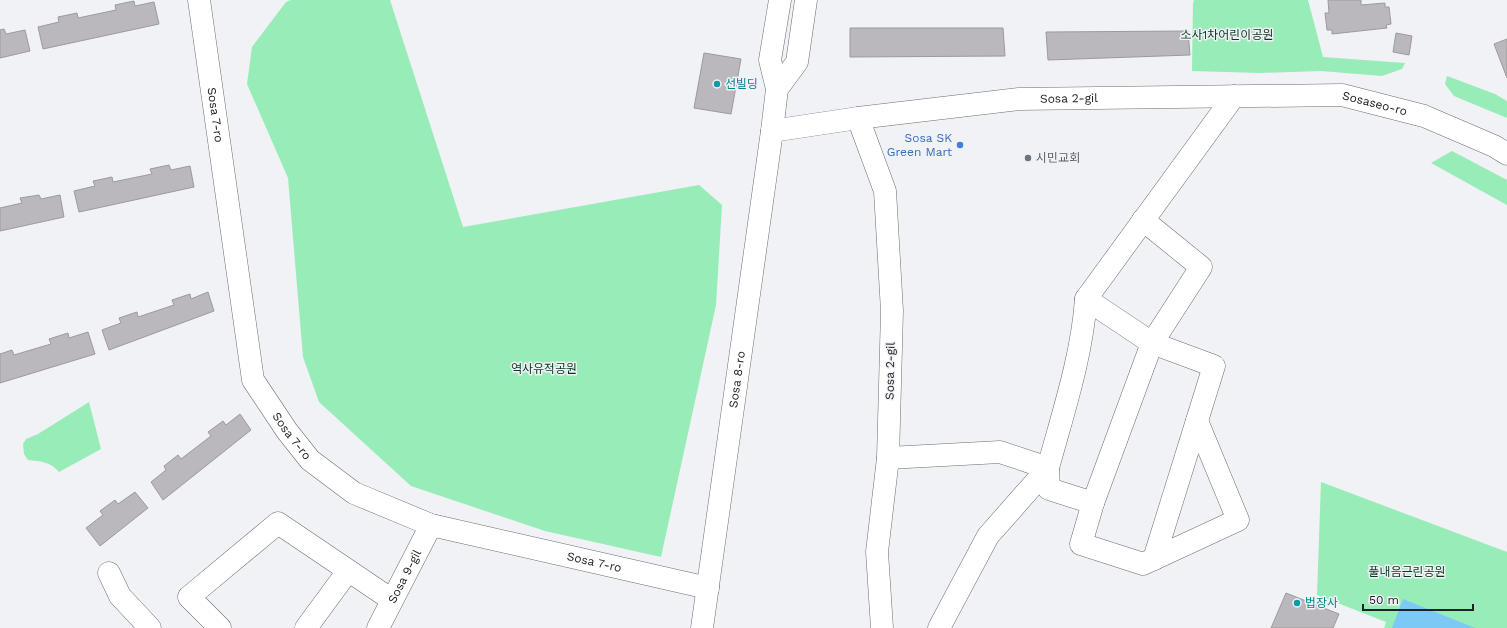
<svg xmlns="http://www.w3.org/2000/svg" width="1507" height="628" viewBox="0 0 1507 628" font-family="'Work Sans','Noto Sans KR',sans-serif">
	<rect width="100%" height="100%" fill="#f0f2f6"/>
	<path fill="#97ecb8" d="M 291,0 L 390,0 L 463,227 L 699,185 L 722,205 L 716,305 L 661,557 L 545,531 L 411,486 L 319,402 L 303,357 L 288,178 L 247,84 L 252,47 L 286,2 Z
		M 1194,0 L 1308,0 L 1323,57 L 1405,63 L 1402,69 L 1382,76 L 1321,71 L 1260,73 L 1192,71 L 1193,3 Z
		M 1447,76 L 1495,94 L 1507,101 L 1507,118 L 1454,96 L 1445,84 Z
		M 1452,151 L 1507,180 L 1507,205 L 1431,163 Z
		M 89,402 L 101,449 L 59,472 C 51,462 40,461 28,460 L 24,454 L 23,444 L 26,439 L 38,434 Z
		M 1321,482 L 1507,552 L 1507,628 L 1384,628 L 1386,622 L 1317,595 Z"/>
	<path fill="#7cc9f5" d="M 1403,599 L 1475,628 L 1392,628 Z"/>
	<path fill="#bab8bc" stroke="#9c9a9d" d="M 1328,0 L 1361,0 L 1361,5 L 1385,3 L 1385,7 L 1389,7 L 1391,24 L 1386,25 L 1387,28 L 1332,34 L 1332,30 L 1327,30 L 1325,13 L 1329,13 Z
		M 134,1 L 135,6 L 154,2 L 159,24 L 43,49 L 38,27 L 59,22 L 58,17 L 77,13 L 78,18 L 116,10 L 115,5 Z
		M 850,28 L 1003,28 L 1005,56 L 850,57 Z
		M 4,29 L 6,34 L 25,30 L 30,51 L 0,58 L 0,30 Z
		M 1188,31 L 1190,55 L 1048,60 L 1046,32 Z
		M 1396,33 L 1412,36 L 1409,55 L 1393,52 Z
		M 1507,39 L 1507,78 L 1494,44 Z
		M 704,53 L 741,59 L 731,114 L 694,108 Z
		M 169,165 L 171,170 L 190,166 L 194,187 L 79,212 L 74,191 L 95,186 L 93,181 L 112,177 L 113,182 L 152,174 L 150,169 Z
		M 39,195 L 41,199 L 60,195 L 64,217 L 0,231 L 0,208 L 22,203 L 20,198 Z
		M 208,292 L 214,311 L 109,350 L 102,330 L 121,323 L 119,318 L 137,312 L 138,317 L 174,305 L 172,300 L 190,294 L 191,299 Z
		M 88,332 L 95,354 L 0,383 L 0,354 L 12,350 L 14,355 L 51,344 L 49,339 L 68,333 L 69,338 Z
		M 240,414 L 251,430 L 163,500 L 151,482 L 166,470 L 164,466 L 178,455 L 181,459 L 211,436 L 208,432 L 223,421 L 226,425 Z
		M 135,492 L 148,508 L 100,546 L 86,528 L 103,515 L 100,511 L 115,500 L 118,504 Z
		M 1286,593 L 1339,614 L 1333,628 L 1271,628 Z"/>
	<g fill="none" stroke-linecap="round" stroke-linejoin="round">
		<defs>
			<g id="minor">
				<path id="s1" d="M 199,0 L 253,380 L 287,431 L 310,460 L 354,493 L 431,525 L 708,588"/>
				<path d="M 777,89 L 797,62 L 806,0"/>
				<path d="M 858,118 L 885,191 L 892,311 L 888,458 L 877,552 L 882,628"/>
				<path id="s2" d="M 772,131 L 858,118 L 1019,99 L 1342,95 L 1424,116 L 1494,146 L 1507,154"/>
				<path d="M 1086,299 L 1152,343 L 1214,366 L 1154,559"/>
				<path d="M 888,458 L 1000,452 L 1048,468 C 1063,413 1082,356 1086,299 L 1234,96"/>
				<path d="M 1048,468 L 1049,489 L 1093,503 L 1081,544 L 1143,564 L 1238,520 L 1197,421"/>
				<path d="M 1093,503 L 1152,343 L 1201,267 L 1143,220"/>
				<path d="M 109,573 L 120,596 L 150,628"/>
				<path d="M 220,628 L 189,597 L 278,523 L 392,600"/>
				<path d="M 306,628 L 348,571"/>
				<path id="s3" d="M 378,628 L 431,525"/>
				<path id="s4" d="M 702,628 L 772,131 L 777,89 L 770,60 L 780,0"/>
				<path d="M 939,628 L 988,536 L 1048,468"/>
			</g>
		</defs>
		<use href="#minor" stroke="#6b6d70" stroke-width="23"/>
		<use href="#minor" stroke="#fff" stroke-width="22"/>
	</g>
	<g fill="#0f9aa8" stroke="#f0f2f6" stroke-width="1.5">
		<circle cx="717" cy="84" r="4"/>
		<circle cx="1297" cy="603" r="4"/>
	</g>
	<circle fill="#3f7fe0" stroke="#f0f2f6" stroke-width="1.5" cx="960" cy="145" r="4"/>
	<circle fill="#6b7280" stroke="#f0f2f6" stroke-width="1.5" cx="1028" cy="158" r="4"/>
	<g text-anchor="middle" stroke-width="3" stroke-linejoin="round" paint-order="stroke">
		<g font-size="12" fill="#0a351f" stroke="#f0f2f6">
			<text x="1227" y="39">소사1차어린이공원</text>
			<text x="544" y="373">역사유적공원</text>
			<text x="1407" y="576">풀내음근린공원</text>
		</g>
		<g font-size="12" fill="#0d838f" stroke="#f0f2f6" text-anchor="start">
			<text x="725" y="88">선빌딩</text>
			<text x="1305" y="607">법장사</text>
		</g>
		<g font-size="12" fill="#202122" stroke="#f0f2f6">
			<text dy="4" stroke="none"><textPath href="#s2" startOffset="299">Sosa 2-gil</textPath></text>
			<text dy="4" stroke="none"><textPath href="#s2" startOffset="606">Sosaseo-ro</textPath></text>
			<text dy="4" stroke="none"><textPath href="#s1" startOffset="116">Sosa 7-ro</textPath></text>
			<text transform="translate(890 371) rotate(-89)" y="4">Sosa 2-gil</text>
			<text dy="4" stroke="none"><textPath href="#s4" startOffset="251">Sosa 8-ro</textPath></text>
			<text dy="4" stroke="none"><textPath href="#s1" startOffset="452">Sosa 7-ro</textPath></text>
			<text dy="4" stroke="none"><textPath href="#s1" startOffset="788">Sosa 7-ro</textPath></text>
			<text dy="4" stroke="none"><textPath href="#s3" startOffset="58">Sosa 9-gil</textPath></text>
		</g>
		<g font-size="12" fill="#366cbe" stroke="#f0f2f6" text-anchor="end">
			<text x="952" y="142">Sosa SK<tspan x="952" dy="14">Green Mart</tspan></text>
		</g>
		<g font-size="12" fill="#5b616d" stroke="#f0f2f6" text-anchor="start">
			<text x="1036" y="162">시민교회</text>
		</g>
	</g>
	<path d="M1363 604v6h110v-6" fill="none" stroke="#202122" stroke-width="2"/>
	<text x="1369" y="604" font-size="12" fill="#202122" stroke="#f0f2f6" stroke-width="3" paint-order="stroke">50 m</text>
</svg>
